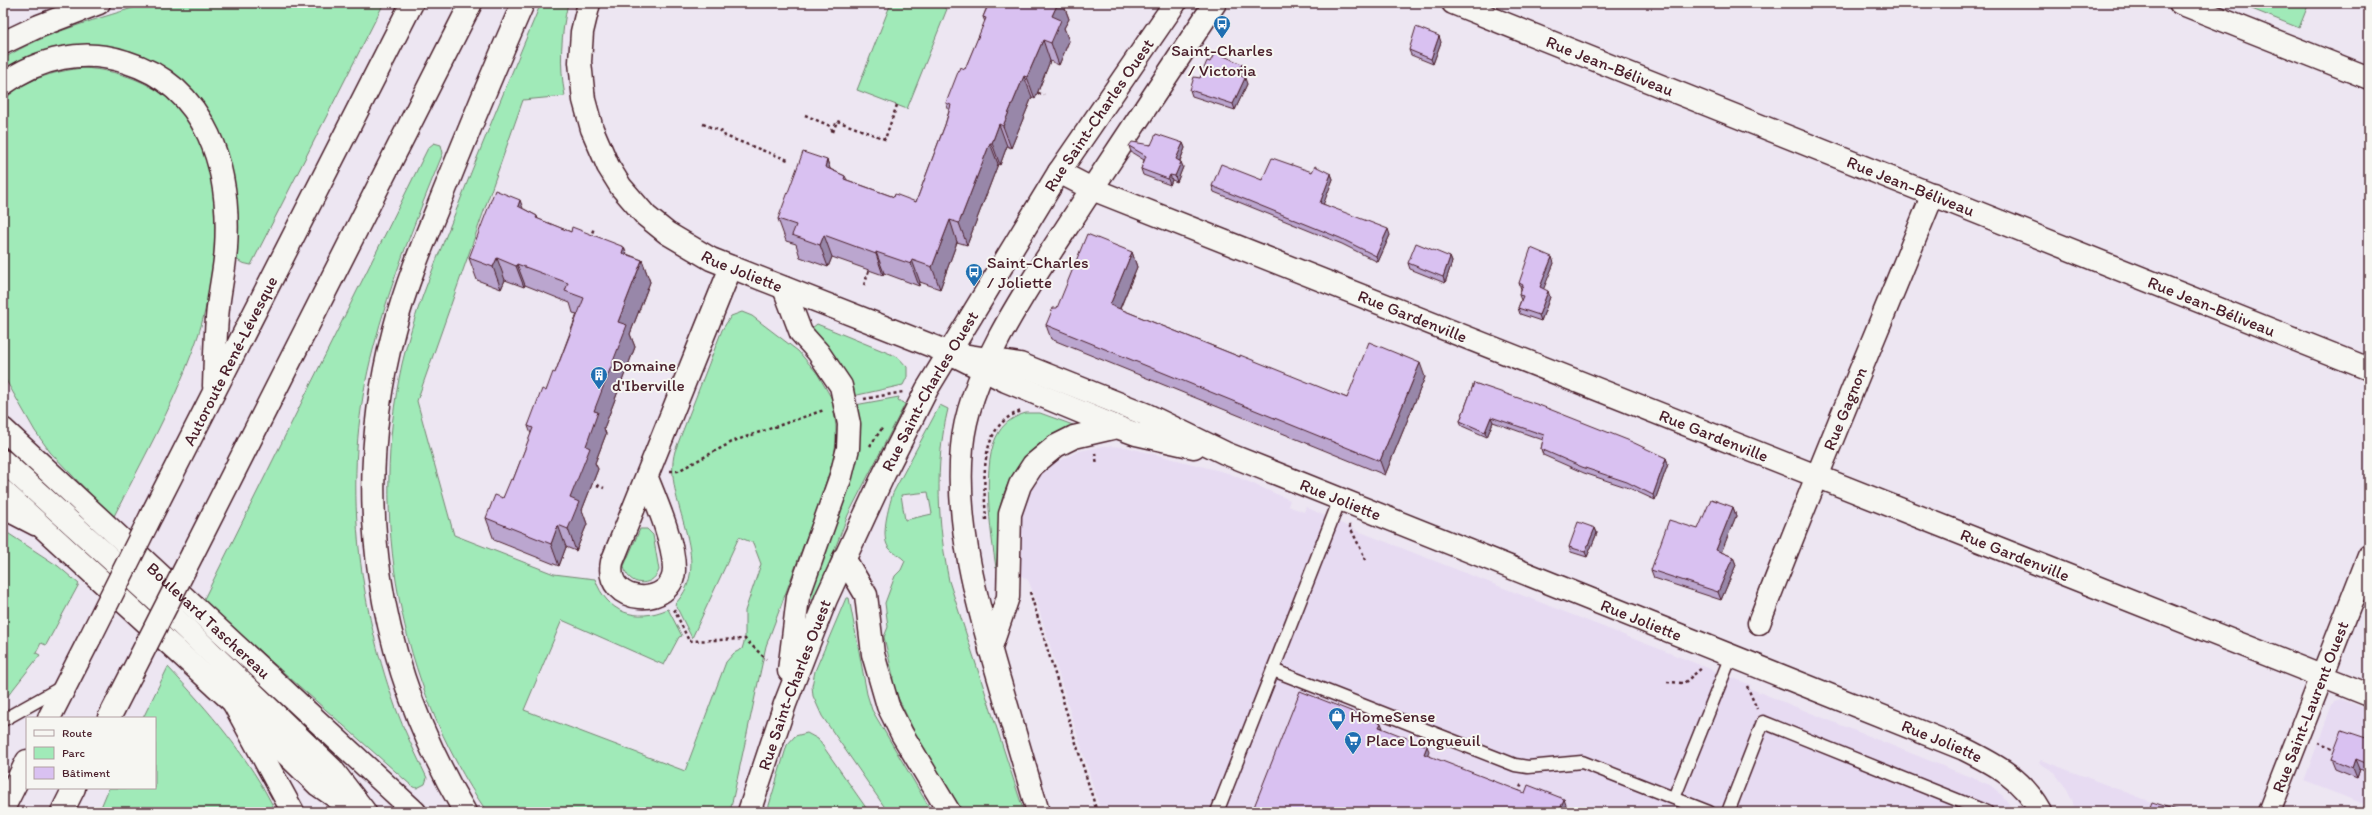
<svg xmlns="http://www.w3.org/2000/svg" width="2372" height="815" viewBox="0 0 2372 815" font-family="Itim,sans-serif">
	<rect width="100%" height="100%" fill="#ede6f2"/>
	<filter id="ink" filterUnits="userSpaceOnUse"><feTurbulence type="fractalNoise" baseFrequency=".025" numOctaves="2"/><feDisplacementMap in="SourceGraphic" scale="8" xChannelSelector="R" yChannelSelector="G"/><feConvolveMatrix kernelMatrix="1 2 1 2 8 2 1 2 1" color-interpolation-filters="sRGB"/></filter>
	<g filter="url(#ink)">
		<path fill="#e7dbf2" d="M 1104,446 L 1126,447 L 1228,473 L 1290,500 L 1288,506 L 1304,512 L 1306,507 L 1353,529 L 1751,685 L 1749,688 L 1990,785 L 2002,795 L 2015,812 L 1101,812 L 1035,597 L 1028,580 L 1020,575 L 1020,518 L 1030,489 L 1045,468 L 1055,459 L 1059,461 L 1079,451 Z
			M 2341,699 L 2369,710 L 2369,806 L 2304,781 L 2331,707 L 2334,701 Z
			M 2041,760 L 2178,812 L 2075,812 L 2072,799 L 2067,789 L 2053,771 L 2039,763 Z"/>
		<path fill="#a0eab8" stroke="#758472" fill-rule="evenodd" d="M 148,3 L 384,3 L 251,265 L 242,263 L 236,259 C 238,198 236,138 192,91 C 163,60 139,52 98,49 C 60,47 36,48 3,70 L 3,59 C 46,31 100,19 148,3 Z
			M 541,3 L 568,3 C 561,34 559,65 565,96 L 523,100 L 417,401 L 454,535 L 554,574 L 595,579 C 607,613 636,623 668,609 L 682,636 L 679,637 L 664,665 L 562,620 L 524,710 L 685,771 L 726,662 L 734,653 L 742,649 L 745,639 L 745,611 L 761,564 L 753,543 L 739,537 L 692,638 L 675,604 C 717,561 661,500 675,451 L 722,330 L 731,316 L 742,312 L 752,316 L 798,351 L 817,373 L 832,399 L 836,426 L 836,441 L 834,457 L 821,498 L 766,646 L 730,812 L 487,812 C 398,683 369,516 402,364 C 413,316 432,271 450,226 C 479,151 510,77 541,3 Z
			M 891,3 L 933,3 L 947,9 L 907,109 L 857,90 Z
			M 2237,3 L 2309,3 L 2299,28 Z
			M 82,68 C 124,70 167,87 191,124 C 228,181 217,288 193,350 C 172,408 141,463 113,518 L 50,452 L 35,431 L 3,375 L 3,101 C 25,79 52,72 82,68 Z
			M 434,143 L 441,145 L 443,153 C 417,217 390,282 373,350 C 342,466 355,594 395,706 C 404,731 416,754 427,778 L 425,784 L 417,788 L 413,787 L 203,601 L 428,148 Z
			M 817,324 L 898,357 L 907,367 L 907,377 L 903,385 L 853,396 C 843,369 831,349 812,328 Z
			M 899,397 L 898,400 L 905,404 L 848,515 L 815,600 L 807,597 L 855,405 Z
			M 940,405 L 948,409 C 934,466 938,525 949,581 L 1024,812 L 963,812 L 918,739 L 892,685 L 893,676 L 884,637 L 888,627 L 885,603 L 895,576 L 901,570 L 905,561 C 900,555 894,554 890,549 C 879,539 889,506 893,493 ZM 928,492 L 932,514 L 905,520 L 901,495 Z
			M 1026,413 L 1040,413 L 1073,425 C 1035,439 1005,472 999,513 C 997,531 999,550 996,568 C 991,534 980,461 999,432 C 1005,422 1015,416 1026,413 Z
			M 640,529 L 647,529 L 653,535 L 659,570 C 652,589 627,586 624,566 Z
			M 3,530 L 58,566 L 79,584 L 46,645 L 41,643 L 36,653 L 40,655 L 3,702 Z
			M 846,598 L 849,598 L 867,694 L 872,710 L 932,812 L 888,812 L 822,716 L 813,696 L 812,686 L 815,671 Z
			M 168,667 C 208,710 250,758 276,812 L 99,812 L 109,788 L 155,788 L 155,718 L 143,718 Z
			M 807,733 L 818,739 L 869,812 L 767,812 L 787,745 L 795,736 Z"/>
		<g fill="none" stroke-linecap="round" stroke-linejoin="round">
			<defs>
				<path id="service" d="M 3,513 L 34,529
					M 1273,670 L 1515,765 L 1528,767 L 1582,762 L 1709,812
					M 3,720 L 62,687
					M 1674,798 L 1731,656
					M 1217,812 L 1340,499
					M 1728,812 L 1763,722 L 1987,812"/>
				<g id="minor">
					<path id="s1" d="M 1453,3 L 2369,369"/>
					<path d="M 2180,3 L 2369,78"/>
					<path id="s2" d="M 1059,172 L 1092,189 L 2369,695"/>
					<path d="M 647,478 C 657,503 674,542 674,569 C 674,609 603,606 612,562 L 731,267"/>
					<path id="s3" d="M 1759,623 C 1814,479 1875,337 1933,194"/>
				</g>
				<g id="tertiary">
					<path id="s4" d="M 589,3 L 582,32 L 580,62 L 584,100 L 592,129 L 608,166 L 621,187 L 646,216 L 667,233 L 711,259 L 950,353 L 1006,381 L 1117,427 L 1136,434 L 1194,447"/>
					<path d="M 784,288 L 801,333 L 818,352 L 841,386 L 849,424 L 848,448 L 841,476 L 798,597 L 789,671"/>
					<path id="s5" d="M 950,353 L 1020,364 L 1145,414 L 1225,453 L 1964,749 C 1996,765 2023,779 2041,812"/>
					<path d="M 990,650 L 1008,597 L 1010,514 L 1020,485 L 1033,465 L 1056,446 L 1074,437 L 1117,427"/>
					<path id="s6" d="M 749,812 L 785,704 L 826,599 L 884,474 L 927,389 L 1059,172 L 1175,3"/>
					<path d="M 1038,812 C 1025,768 1012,723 999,679 C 977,604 955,525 962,447 C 969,366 1039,271 1082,204 C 1126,137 1171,70 1215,3"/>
					<path id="s7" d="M 2269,812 L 2369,556"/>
				</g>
				<g id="trunk">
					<path id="s8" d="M 3,429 L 415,812"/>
					<path d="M 3,461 L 157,601 L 332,769 L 365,812"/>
					<path d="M 3,491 L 233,702 L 318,785 L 356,811"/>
					<path d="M 844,558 L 866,595 L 873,654 L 888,706 L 902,734 L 949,812"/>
				</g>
				<g id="motorway">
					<path d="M 3,43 L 39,26 L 99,3"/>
					<path d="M 3,84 C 39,58 84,48 126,62 C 208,87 231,170 226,248 C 225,268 220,288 218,308 C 215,334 215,360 214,386"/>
					<path id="s9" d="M 152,514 L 412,3"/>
					<path d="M 193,553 L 471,3"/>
					<path d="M 233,702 L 293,812"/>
					<path d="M 49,718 L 90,638"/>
					<path d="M 109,718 L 131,675"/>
					<path d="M 3,809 L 27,761"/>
					<path d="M 62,812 L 74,788"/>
					<path d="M 465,812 C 377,663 350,498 394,330 C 406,284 424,241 442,197 C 468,132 495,67 523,3"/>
				</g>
			</defs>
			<use href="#service" stroke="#4a1f2b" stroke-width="15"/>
			<use href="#minor" stroke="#4a1f2b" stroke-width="25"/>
			<use href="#tertiary" stroke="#4a1f2b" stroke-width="25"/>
			<use href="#trunk" stroke="#4a1f2b" stroke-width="25"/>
			<use href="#motorway" stroke="#4a1f2b" stroke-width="25"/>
			<path stroke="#4a1f2b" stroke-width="2.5" stroke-dasharray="3 3" stroke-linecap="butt" d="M 1038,93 L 1044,95
				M 805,115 L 830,126 L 833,132
				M 703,124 L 723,132 L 725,136 L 788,160
				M 833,132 L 837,121 L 885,139 L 897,105
				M 590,238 L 594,228
				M 864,285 L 869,270
				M 864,399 L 903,392
				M 870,446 L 883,427
				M 1095,453 L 1097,464
				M 670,471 L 678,471 L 734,441 L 824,410
				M 597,485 L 604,488
				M 986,520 C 984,484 977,424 1022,411
				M 1349,525 L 1367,562
				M 1030,592 L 1097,812
				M 674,609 L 689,641 L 745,639 L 766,659
				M 1667,682 L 1684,683 L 1703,667
				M 1747,686 L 1757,709
				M 2318,743 L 2337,751
				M 1518,793 L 1522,783"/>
			<use href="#service" stroke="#f6f6f2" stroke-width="12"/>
			<use href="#minor" stroke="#f6f6f2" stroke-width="22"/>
			<use href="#tertiary" stroke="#f6f6f2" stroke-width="22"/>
			<use href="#trunk" stroke="#f6f6f2" stroke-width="22"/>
			<use href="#motorway" stroke="#f6f6f2" stroke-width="22"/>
			<defs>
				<path id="motorway-bridge" d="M 90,638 L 152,514
					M 131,675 L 193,553"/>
			</defs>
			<use href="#motorway-bridge" stroke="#4a1f2b" stroke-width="25" stroke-linecap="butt"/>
			<use href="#motorway-bridge" stroke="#f6f6f2" stroke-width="22"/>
		</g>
		<path fill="#bba6cf" stroke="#4a1f2b" d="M 986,3 L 1063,3 L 1069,19 L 1064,28 L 1069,41 L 1059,65 L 1050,61 L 1035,99 L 1032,97 L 1011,148 L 1007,146 L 1000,165 L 998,164 L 967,245 L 957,242 L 940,289 L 920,282 L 919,286 L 884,273 L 883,275 L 832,257 L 828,267 L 800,257 L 796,244 L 786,241 L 778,219 L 827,160 L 830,169 L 845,176 L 847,180 L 894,197 L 916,202 L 945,125 L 949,111 L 946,103 L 965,69 L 985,22 L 983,17 L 987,7 Z
			M 1118,3 L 1134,3 L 1131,8 Z
			M 1441,42 L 1433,64 L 1411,55 L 1409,50 Z
			M 1210,62 L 1244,70 L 1241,76 L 1247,84 L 1235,110 L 1192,96 L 1190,90 L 1200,78 Z
			M 1183,143 L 1185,148 L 1180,161 L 1183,167 L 1177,182 L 1172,180 L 1170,185 L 1143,175 L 1141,169 L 1144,160 L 1131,152 L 1129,146 Z
			M 1312,172 L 1331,174 L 1333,179 L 1323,204 L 1390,235 L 1378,262 L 1342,244 L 1214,192 L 1212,186 L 1262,180 Z
			M 524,209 L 537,216 L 538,219 L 642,260 L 650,282 L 630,334 L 635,347 L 604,428 L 606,434 L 595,463 L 598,469 L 582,510 L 587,524 L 576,551 L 566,547 L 559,566 L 494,540 L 486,518 L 503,498 L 513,480 L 531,434 L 528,426 L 555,373 L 577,314 L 573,313 L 570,303 L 525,285 L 524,287 L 505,280 L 501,289 L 477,280 L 469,258 Z
			M 1132,252 L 1137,267 L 1120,309 L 1240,357 L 1347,398 L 1425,377 L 1385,475 L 1051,339 L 1046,325 L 1057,308 Z
			M 1450,257 L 1452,262 L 1445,283 L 1410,269 L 1408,263 Z
			M 1554,263 L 1543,289 L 1550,297 L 1541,321 L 1520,314 L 1518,308 L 1521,300 L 1519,295 L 1521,289 L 1519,283 Z
			M 1474,383 L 1666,458 L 1668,464 L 1655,500 L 1629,488 L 1584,473 L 1543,455 L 1541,449 L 1543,440 L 1493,422 L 1487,437 L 1462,426 L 1460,421 Z
			M 1733,507 L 1736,516 L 1721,552 L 1733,557 L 1736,565 L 1721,600 L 1654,578 L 1651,570 L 1698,529 Z
			M 1595,528 L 1597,533 L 1587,557 L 1571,552 L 1569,547 Z
			M 2369,739 L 2369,773 L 2360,769 L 2357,778 L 2335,769 L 2331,759 Z"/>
		<path fill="#9887a9" stroke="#4a1f2b" d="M 1058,3 L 1063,3 L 1069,19 L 1064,28 L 1069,41 L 1059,65 L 1051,43 L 1052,16 Z
			M 1129,3 L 1134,3 L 1131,8 Z
			M 1439,36 L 1441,42 L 1433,64 L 1431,59 Z
			M 1043,40 L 1050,61 L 1035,99 L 1027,77 Z
			M 1242,64 L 1244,70 L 1239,80 L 1237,74 Z
			M 1024,76 L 1032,97 L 1011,148 L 1003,126 Z
			M 1245,78 L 1247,84 L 1235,110 L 1233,104 Z
			M 999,124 L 1007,146 L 1000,165 L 992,143 Z
			M 990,143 L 998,164 L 967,245 L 959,223 Z
			M 1183,143 L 1185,148 L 1178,165 L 1176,159 Z
			M 827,160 L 835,182 L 825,167 Z
			M 1181,162 L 1183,167 L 1177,182 L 1175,176 Z
			M 1331,174 L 1333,179 L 1322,208 L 1320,203 Z
			M 1170,175 L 1172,180 L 1170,185 L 1168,179 Z
			M 520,200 L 528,222 L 518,206 Z
			M 950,220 L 957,242 L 940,289 L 932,267 Z
			M 1388,229 L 1390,235 L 1378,262 L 1376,256 Z
			M 824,235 L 832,257 L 828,267 L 820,245 Z
			M 624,247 L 632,269 L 622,253 Z
			M 876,252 L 884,273 L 883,275 L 876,254 Z
			M 1132,252 L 1137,267 L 1115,320 L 1110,305 Z
			M 1450,257 L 1452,262 L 1445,283 L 1443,277 Z
			M 1552,257 L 1554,263 L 1542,293 L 1540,287 Z
			M 497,258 L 505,280 L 501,289 L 493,267 Z
			M 642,260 L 650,282 L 630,334 L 635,347 L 604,428 L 606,434 L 595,463 L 598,469 L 582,510 L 587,524 L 576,551 L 568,529 L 570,498 L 586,446 L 594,411 L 618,322 Z
			M 912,260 L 920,282 L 919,286 L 911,264 Z
			M 517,264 L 525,285 L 524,287 L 516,266 Z
			M 1548,291 L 1550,297 L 1541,321 L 1539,315 Z
			M 1420,363 L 1425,377 L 1385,475 L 1380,461 Z
			M 1491,417 L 1493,422 L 1487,437 L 1485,432 Z
			M 1666,458 L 1668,464 L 1655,500 L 1653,495 Z
			M 1733,507 L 1736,516 L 1719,558 L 1716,550 Z
			M 558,525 L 566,547 L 559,566 L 551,544 Z
			M 1595,528 L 1597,533 L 1587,557 L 1585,552 Z
			M 1733,557 L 1736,565 L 1721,600 L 1718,592 Z
			M 1381,723 L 1383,728 L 1379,727 Z
			M 1427,746 L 1429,751 L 1426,759 L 1424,754 Z
			M 2356,759 L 2360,769 L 2357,778 L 2353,768 Z
			M 1564,799 L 1566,805 L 1563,812 L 1559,812 Z"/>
		<path fill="#d9c1f1" stroke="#4a1f2b" d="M 989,3 L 1058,3 L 1052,16 L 1061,20 L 1051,43 L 1043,40 L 1027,77 L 1024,76 L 1003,126 L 999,124 L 992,143 L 990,143 L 959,223 L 950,220 L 932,267 L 912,260 L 911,264 L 876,252 L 876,254 L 824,235 L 820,245 L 792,235 L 796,225 L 778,219 L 803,152 L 827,160 L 825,167 L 845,176 L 844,179 L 894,197 L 895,194 L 916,202 L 945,125 L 951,105 L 946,103 L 960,67 L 965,69 L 986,18 L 983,17 Z
			M 1416,27 L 1439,36 L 1431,59 L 1409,50 Z
			M 1215,52 L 1242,64 L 1237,74 L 1245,78 L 1233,104 L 1190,90 L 1194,77 L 1200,78 L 1207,61 L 1210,62 Z
			M 1156,134 L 1183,143 L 1176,159 L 1181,162 L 1175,176 L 1170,175 L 1168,179 L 1141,169 L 1146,156 L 1129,146 L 1132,142 L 1151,145 Z
			M 1272,158 L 1312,172 L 1315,166 L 1331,174 L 1320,203 L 1388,229 L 1376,256 L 1340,238 L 1212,186 L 1221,164 L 1262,180 Z
			M 495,190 L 520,200 L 518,206 L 537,216 L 536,218 L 571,232 L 572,227 L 624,247 L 622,253 L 642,260 L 618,322 L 627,325 L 594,411 L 598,412 L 586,446 L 590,448 L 570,498 L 579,502 L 568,529 L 558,525 L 551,544 L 486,518 L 495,495 L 503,498 L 511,479 L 513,480 L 533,428 L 528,426 L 542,389 L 546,391 L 553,372 L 555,373 L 584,298 L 565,291 L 568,283 L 517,264 L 516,266 L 497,258 L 493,267 L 469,258 Z
			M 1087,234 L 1132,252 L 1110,305 L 1240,357 L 1240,355 L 1347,398 L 1369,342 L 1420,363 L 1380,461 L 1046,325 L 1053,308 L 1057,308 Z
			M 1416,243 L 1450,257 L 1443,277 L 1408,263 Z
			M 1531,248 L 1552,257 L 1540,287 L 1548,291 L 1539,315 L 1518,308 L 1523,296 L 1519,295 L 1523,285 L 1519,283 Z
			M 1474,383 L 1539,405 L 1630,441 L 1666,458 L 1653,495 L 1627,482 L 1582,467 L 1541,449 L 1544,435 L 1491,417 L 1485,432 L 1460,421 Z
			M 1711,499 L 1733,507 L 1716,550 L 1733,557 L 1718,592 L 1651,570 L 1669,520 L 1698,529 Z
			M 1578,522 L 1595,528 L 1585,552 L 1569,547 Z
			M 1300,691 L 1381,723 L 1379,727 L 1427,746 L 1424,754 L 1525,793 L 1528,785 L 1564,799 L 1559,812 L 1252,812 Z
			M 2342,730 L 2369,739 L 2369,761 L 2368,764 L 2356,759 L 2353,768 L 2331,759 Z
			M 2152,802 L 2183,812 L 2148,812 Z"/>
	</g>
	<defs>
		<symbol id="bus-pin" viewBox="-11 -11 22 30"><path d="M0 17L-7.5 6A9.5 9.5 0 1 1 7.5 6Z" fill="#1f6fb2" stroke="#f6f6f2"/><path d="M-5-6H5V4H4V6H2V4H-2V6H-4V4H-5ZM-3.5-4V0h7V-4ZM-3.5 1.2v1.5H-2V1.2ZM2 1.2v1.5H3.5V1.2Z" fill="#fff"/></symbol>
		<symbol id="building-pin" viewBox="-11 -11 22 30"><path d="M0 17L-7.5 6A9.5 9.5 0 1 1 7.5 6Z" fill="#1f6fb2" stroke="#f6f6f2"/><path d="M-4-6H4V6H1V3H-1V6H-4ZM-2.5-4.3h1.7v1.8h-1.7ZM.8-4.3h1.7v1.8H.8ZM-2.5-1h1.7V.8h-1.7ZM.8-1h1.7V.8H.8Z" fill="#fff"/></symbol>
		<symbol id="shop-pin" viewBox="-11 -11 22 30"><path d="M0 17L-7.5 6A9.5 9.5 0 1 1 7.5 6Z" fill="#1f6fb2" stroke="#f6f6f2"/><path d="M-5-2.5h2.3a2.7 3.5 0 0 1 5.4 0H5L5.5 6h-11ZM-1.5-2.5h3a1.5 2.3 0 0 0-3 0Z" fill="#fff"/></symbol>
		<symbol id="supermarket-pin" viewBox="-11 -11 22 30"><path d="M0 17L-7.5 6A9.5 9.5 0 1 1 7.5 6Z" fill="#1f6fb2" stroke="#f6f6f2"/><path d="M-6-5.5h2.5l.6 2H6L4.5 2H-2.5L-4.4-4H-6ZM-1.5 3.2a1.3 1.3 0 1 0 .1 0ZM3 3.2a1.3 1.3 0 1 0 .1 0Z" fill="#fff"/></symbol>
	</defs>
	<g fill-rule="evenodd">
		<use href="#bus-pin" x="1212" y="14" width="20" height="27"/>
		<use href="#bus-pin" x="964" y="262" width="20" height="27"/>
		<use href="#building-pin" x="589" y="365" width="20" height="27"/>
		<use href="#shop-pin" x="1327" y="706" width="20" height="27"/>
		<use href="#supermarket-pin" x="1343" y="730" width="20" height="27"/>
	</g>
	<g text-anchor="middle" stroke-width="4" stroke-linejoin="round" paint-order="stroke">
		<g font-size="17" fill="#4a1f2b" stroke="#f6f6f2" text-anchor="start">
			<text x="1222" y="56" text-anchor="middle">Saint-Charles<tspan x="1222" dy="20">/ Victoria</tspan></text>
			<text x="987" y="268">Saint-Charles<tspan x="987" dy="20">/ Joliette</tspan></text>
			<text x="612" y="371">Domaine<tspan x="612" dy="20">d'Iberville</tspan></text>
			<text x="1350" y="722">HomeSense</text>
			<text x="1366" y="746">Place Longueuil</text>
		</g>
		<g font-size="17" fill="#4a1f2b" stroke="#f6f6f2">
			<text dy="6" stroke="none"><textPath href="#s1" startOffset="169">Rue Jean-Béliveau</textPath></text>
			<text dy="6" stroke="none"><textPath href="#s6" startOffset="783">Rue Saint-Charles Ouest</textPath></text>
			<text dy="6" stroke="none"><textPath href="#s1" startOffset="493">Rue Jean-Béliveau</textPath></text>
			<text dy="6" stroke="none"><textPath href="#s4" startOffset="343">Rue Joliette</textPath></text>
			<text dy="6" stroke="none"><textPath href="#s1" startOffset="817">Rue Jean-Béliveau</textPath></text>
			<text dy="6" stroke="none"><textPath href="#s2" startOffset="382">Rue Gardenville</textPath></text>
			<text dy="6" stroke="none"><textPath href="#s9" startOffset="172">Autoroute René-Lévesque</textPath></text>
			<text dy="6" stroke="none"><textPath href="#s6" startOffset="459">Rue Saint-Charles Ouest</textPath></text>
			<text dy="6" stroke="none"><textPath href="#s3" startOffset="231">Rue Gagnon</textPath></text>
			<text dy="6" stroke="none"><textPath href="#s2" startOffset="706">Rue Gardenville</textPath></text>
			<text dy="6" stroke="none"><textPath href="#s5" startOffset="419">Rue Joliette</textPath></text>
			<text dy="6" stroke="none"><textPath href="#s2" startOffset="1030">Rue Gardenville</textPath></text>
			<text dy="6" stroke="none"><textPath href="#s8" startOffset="281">Boulevard Taschereau</textPath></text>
			<text dy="6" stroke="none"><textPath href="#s5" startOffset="743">Rue Joliette</textPath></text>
			<text dy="6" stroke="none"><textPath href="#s6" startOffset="135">Rue Saint-Charles Ouest</textPath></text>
			<text dy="6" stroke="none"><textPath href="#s7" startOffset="113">Rue Saint-Laurent Ouest</textPath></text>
			<text dy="6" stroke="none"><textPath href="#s5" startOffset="1067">Rue Joliette</textPath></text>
		</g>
	</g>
	<rect width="2372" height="815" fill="none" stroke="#f6f6f2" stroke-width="16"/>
	<rect x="8" y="8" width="2356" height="799" fill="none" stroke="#4a1f2b" stroke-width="1.5" filter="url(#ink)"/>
	<rect x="26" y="717" width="130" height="72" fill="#f6f6f2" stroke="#b1a0a2"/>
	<rect x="34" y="730" width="20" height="6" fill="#f6f6f2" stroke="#b1a0a2"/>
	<text x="62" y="737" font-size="12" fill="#4a1f2b">Route</text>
	<rect x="34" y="747" width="20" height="12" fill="#a0eab8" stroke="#b1a0a2"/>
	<text x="62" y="757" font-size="12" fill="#4a1f2b">Parc</text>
	<rect x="34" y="767" width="20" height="12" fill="#d9c1f1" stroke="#b1a0a2"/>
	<text x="62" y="777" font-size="12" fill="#4a1f2b">Bâtiment</text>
</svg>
